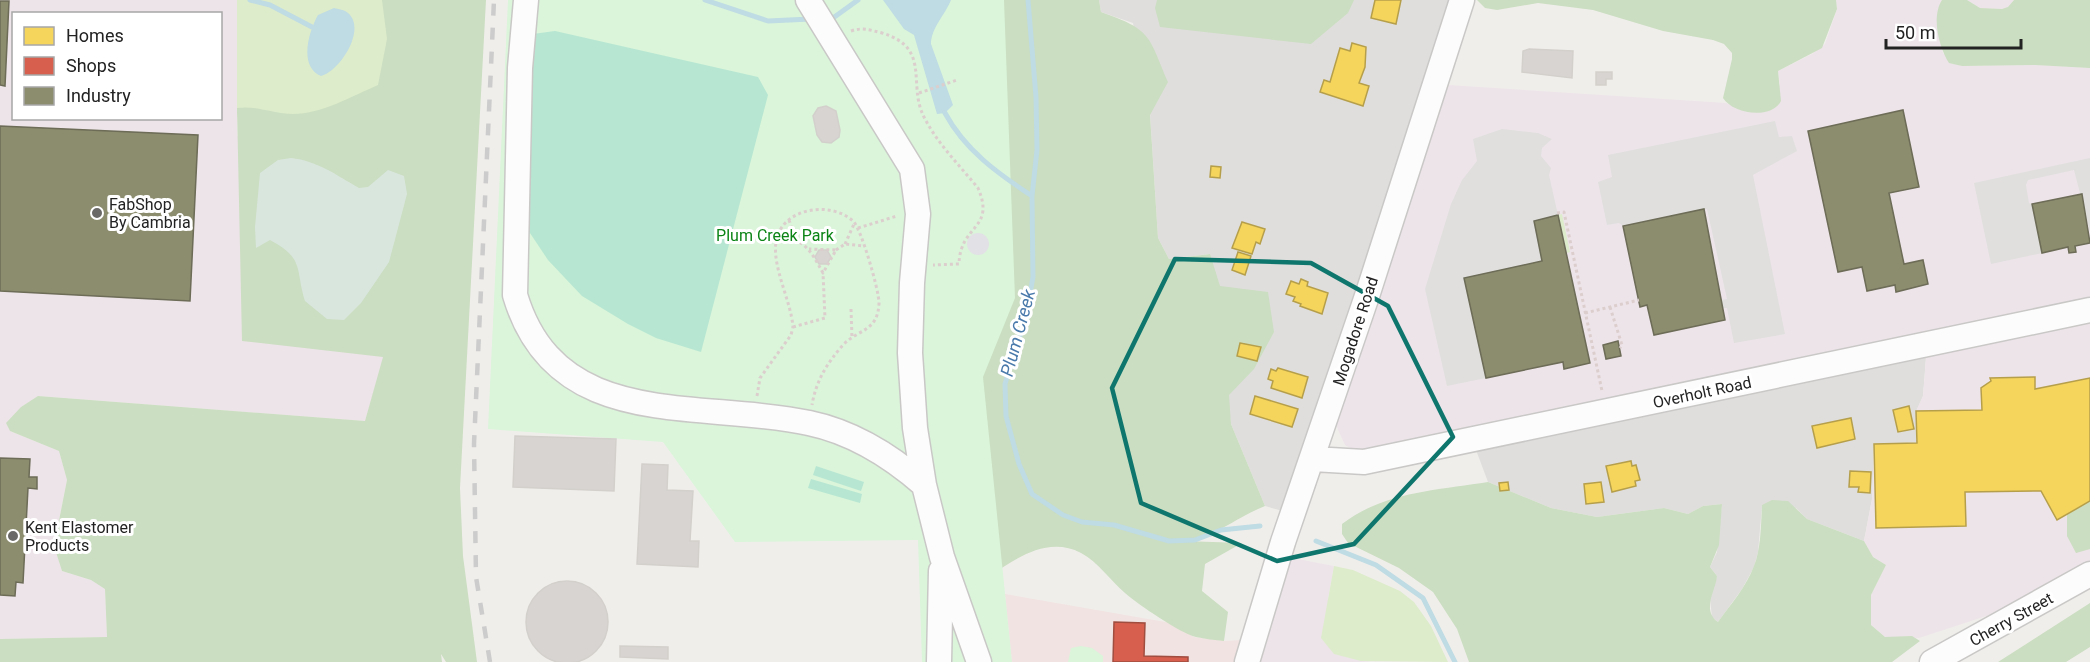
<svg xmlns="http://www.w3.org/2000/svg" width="2090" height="662" viewBox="0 0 2090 662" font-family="Roboto,sans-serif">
	<rect width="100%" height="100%" fill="#f0eeeb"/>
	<path fill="#dfdedc" d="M 1099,0 L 1462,0 L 1293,514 L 1265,506 L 1231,424 L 1209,254 L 1169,259 L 1158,238 L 1150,114 L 1133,23 L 1101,12 Z
		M 1926,357 L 1923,396 L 1916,412 L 1917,443 L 1874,444 L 1872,499 L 1864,541 L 1807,519 L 1796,508 L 1762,506 L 1758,552 L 1754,567 L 1742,589 L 1718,622 L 1712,617 L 1710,599 L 1717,576 L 1710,567 L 1717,552 L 1722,504 L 1703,506 L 1688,514 L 1664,508 L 1597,517 L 1551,508 L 1488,482 L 1476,450 Z"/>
	<path fill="#f1e3e1" d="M 1005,594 L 1171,623 L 1194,637 L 1224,641 L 1243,640 L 1237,662 L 1012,662 Z"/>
	<path fill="#ede4e9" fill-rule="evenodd" d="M 0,0 L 237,0 L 237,135 L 384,357 L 365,421 L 39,396 L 21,407 L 10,431 L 59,451 L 67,480 L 54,546 L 62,571 L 91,580 L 105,589 L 107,637 L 0,639 ZM 14,14 L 220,14 L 220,118 L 14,118 Z
		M 1836,0 L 1943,0 L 1938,30 L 1943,53 L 1961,66 L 2035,65 L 2090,68 L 2090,303 L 1360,453 L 1345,445 L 1334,421 L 1385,279 L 1448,85 L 1726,103 L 1746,111 L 1780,85 L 1778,71 L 1812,54 L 1825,44 L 1837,9 Z
		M 1967,0 L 2014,0 L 2008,8 L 2002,9 L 1980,8 Z
		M 2090,319 L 2090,568 L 2032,601 L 1919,638 L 1885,637 L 1871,625 L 1871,595 L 1886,565 L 1873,557 L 1864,541 L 1872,499 L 1874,444 L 1917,443 L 1916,411 L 1923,396 L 1926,357 Z
		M 1287,557 L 1334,566 L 1328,599 L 1361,661 L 1372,662 L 1256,662 Z"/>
	<path fill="#ddeccb" d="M 237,0 L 394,0 L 396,87 L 365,113 L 237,117 Z
		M 1562,214 L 1570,252 L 1567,253 L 1558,215 Z
		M 1334,566 L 1353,570 L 1400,591 L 1414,602 L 1431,626 L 1448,662 L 1361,661 L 1334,654 L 1321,638 Z"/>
	<path fill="#cbdec1" d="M 382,0 L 486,0 L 460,488 L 463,556 L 477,662 L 446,662 L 441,654 L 442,662 L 0,662 L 0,639 L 107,637 L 105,589 L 91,580 L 62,571 L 54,546 L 67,480 L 59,451 L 10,431 L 6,423 L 21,407 L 38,396 L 365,421 L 383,357 L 242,341 L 237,108 C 256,105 273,114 293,114 C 322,114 352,96 378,85 L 387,39 Z
		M 827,0 L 1099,0 L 1101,12 C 1152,30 1148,35 1168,82 L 1150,115 L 1158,238 L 1169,259 L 1210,254 L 1220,286 L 1268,292 L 1274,332 L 1254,369 L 1229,395 L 1231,424 L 1265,506 C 1237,517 1214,538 1184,541 L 1242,543 L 1205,564 L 1202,591 L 1228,612 L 1224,641 C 1215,640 1205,639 1196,637 C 1180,633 1139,605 1125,593 C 1111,581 1098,562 1081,553 C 1048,536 1017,558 991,575 Z
		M 1157,0 L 1354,0 L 1348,13 L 1311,44 L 1160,27 L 1155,8 Z
		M 1477,0 L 1836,0 L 1837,9 L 1822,48 L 1778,71 L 1781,101 C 1771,120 1733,114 1723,98 L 1732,59 L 1732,53 L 1724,44 L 1713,40 L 1663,31 L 1593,10 L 1538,3 L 1497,10 L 1485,8 Z
		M 1942,0 L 1967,0 L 1980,8 L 2002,9 L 2008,7 L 2014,0 L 2090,0 L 2090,68 L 2035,65 L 1962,66 L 1949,63 C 1939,47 1931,17 1942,0 Z
		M 1488,482 L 1551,508 L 1597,517 L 1664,508 L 1688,514 L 1703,506 L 1722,504 L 1719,545 L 1710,567 L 1717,576 C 1716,590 1701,610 1718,622 C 1731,604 1746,587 1754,566 C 1761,549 1761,525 1762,505 L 1772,500 L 1788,501 L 1807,519 L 1864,541 L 1873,557 L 1886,565 L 1871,595 L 1871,625 L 1885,637 L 1912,636 L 1920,641 L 1892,662 L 1469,662 L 1457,629 L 1433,592 L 1399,568 L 1348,543 L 1342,534 L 1342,524 C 1383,492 1438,490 1488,482 Z
		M 2090,501 L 2090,549 L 2076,553 L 2067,536 L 2067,514 Z
		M 2090,603 L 2090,647 L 2066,662 L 1998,662 Z"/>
	<path fill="#d9e6de" d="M 291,158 C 318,161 336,175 359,188 L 368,187 L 388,170 L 404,176 L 407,194 L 389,262 L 361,303 L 344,320 L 327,319 L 305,301 C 295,268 305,259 270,240 L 256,248 L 255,227 L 260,173 L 278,160 Z"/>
	<path fill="#daf5da" d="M 508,0 L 1004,0 L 1015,298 L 983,377 L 1012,662 L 922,662 L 918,540 L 735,542 L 663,442 L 488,429 Z
		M 1081,646 L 1092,648 L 1103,656 L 1103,662 L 1068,662 L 1071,648 Z"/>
	<path fill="#b7e6d2" d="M 555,31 L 758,77 L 768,95 L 701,352 L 656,338 L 628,324 L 582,296 L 548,260 L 528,230 L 533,34 Z
		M 816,466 L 864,482 L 861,491 L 813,475 Z
		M 811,479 L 862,494 L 860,503 L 808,488 Z"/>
	<path fill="#e0dfde" d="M 1775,121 L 1779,137 L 1792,136 L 1797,151 L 1753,175 L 1785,334 L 1734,343 L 1727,308 L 1723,308 L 1721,300 L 1727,299 L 1707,209 L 1623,226 L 1619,223 L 1607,225 L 1598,182 L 1612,177 L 1608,155 Z
		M 1502,129 L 1538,133 L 1552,139 L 1542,148 L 1541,156 L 1551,168 L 1549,175 L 1558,215 L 1534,221 L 1542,261 L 1464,278 L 1486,378 L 1447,386 L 1425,289 L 1451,204 L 1462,180 L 1477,161 L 1473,139 Z
		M 2090,158 L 2090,232 L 2074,170 L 2028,180 L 2026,185 L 2029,203 L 2032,204 L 2042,253 L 1991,264 L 1974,183 Z"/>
	<path fill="#e2e1e5" d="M967 244a11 11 0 1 1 22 0a11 11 0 1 1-22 0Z"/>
	<path fill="#bfdbe3" d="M 883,0 L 951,0 C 945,15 931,28 931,44 L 953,105 L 945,113 L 937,114 L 914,35 L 904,29 Z
		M 334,8 C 338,9 345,10 348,13 C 367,29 340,71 321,76 C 298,66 309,31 318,15 Z"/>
	<path fill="#f6d55c" stroke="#b69f4b" stroke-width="1.5" d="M 1375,0 L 1401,0 L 1396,24 L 1371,18 Z
		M 1352,43 L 1366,47 L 1365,67 L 1359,83 L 1369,86 L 1363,106 L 1320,92 L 1324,80 L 1330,82 L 1340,48 L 1350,51 Z
		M 1211,166 L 1221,167 L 1220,178 L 1210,177 Z
		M 1242,222 L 1265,229 L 1260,244 L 1256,242 L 1252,254 L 1232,248 Z
		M 1238,252 L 1251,256 L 1245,275 L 1232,270 Z
		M 1301,279 L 1308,282 L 1307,286 L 1328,293 L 1322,314 L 1300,306 L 1301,304 L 1293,301 L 1295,297 L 1286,294 L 1291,281 L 1299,284 Z
		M 1240,343 L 1261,347 L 1257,361 L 1237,356 Z
		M 1278,368 L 1308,377 L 1302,398 L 1271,388 L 1273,381 L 1268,379 L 1271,369 L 1276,371 Z
		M 2035,377 L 2035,389 L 2090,378 L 2090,501 L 2057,520 L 2041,491 L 1965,492 L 1966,526 L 1876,528 L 1874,444 L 1917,443 L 1916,411 L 1982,410 L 1981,388 L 1991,381 L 1990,378 Z
		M 1255,396 L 1298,409 L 1292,427 L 1250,414 Z
		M 1909,406 L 1914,429 L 1898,432 L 1893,410 Z
		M 1851,418 L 1855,439 L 1817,448 L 1812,426 Z
		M 1631,461 L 1632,466 L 1636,465 L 1640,480 L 1635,481 L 1636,486 L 1612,492 L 1606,466 Z
		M 1850,471 L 1871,472 L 1870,493 L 1858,492 L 1859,487 L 1849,487 Z
		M 1508,482 L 1509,490 L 1500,491 L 1499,483 Z
		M 1601,482 L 1604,502 L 1586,504 L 1584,484 Z"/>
	<path fill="#d6604d" stroke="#a04d40" stroke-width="1.5" d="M 1114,622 L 1145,623 L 1144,656 L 1188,657 L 1188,662 L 1113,662 Z"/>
	<path fill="#8c8c6e" stroke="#6c6c57" stroke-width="1.5" d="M 0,1 L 9,1 L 5,86 L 0,85 Z
		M 1903,110 L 1919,187 L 1889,193 L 1904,264 L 1923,260 L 1928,284 L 1896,292 L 1895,285 L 1867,291 L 1862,267 L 1838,272 L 1808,131 Z
		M 0,126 L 198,135 L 190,301 L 0,291 Z
		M 2082,194 L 2090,243 L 2075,246 L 2076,252 L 2069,253 L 2068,247 L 2042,253 L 2032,204 Z
		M 1704,209 L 1725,320 L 1654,335 L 1647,305 L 1640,307 L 1623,226 Z
		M 1558,215 L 1590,363 L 1564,369 L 1563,362 L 1486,378 L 1464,278 L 1542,261 L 1534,221 Z
		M 1618,341 L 1621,356 L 1606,359 L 1603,345 Z
		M 0,458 L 30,459 L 29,477 L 37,477 L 37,489 L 28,488 L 23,583 L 16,582 L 15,596 L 0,595 Z"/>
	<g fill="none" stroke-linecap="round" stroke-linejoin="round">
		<path stroke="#bfdbe3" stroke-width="5" d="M 250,0 L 270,5 L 312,27
			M 705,0 L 768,21 L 811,19
			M 1028,0 L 1036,97 L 1037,150 L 1032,196 L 1033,277 L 1026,316 L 1005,384 L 1006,416 L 1019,464 L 1032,494 L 1063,515 L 1082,522 L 1114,525 L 1169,541 L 1195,540 L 1221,530 L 1260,526
			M 826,18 L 833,18 L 858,0
			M 945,113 C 965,150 997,173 1032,196
			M 1316,541 L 1376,565 L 1423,598 L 1455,662"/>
	</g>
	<path fill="#d7d4d2" stroke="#d3d0cc" stroke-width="1.5" d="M 1529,49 L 1573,51 L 1572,78 L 1522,72 L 1523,51 Z
		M 1596,72 L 1612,72 L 1612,79 L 1606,79 L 1606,85 L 1596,85 Z
		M 826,106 L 836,111 L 840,130 L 839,137 L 831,143 L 822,142 L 817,135 L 813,116 L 818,108 Z
		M 819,250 L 827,250 L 831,257 L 827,264 L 819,264 L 815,257 Z
		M 515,436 L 616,439 L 614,491 L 513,487 Z
		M 642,464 L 668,465 L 667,490 L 693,491 L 690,541 L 699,541 L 698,567 L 637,564 Z
		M526 622a41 41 0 1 1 82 0a41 41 0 1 1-82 0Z
		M 620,646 L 668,647 L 668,659 L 620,657 Z"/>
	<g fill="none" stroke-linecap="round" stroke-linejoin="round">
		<defs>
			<path id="minor" d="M 526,0 L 520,68 L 515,295 C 556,433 698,399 809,423 C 852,432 891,456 924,485 L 915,428 L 910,353 L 912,283 L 918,214 L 912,169 L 808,0
				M 1313,459 L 1364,462 L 2090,310
				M 924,485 L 942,557 L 979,662
				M 939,662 L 941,571
				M 1247,662 L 1283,542 L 1367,296 L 1462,0
				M 1932,662 L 2090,574"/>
		</defs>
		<use href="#minor" stroke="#c9c8c7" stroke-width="27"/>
		<path stroke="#dccecd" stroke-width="3" stroke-dasharray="3 3" stroke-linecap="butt" d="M 851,31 C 862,27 870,30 882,33 C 932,48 907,84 924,117 C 937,143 960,166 978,188 C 996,230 960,224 959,264 L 933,265
			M 919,93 L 957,80
			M 1557,213 L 1564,212 L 1602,391
			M 789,220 L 795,238
			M 858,228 L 897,216
			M 777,235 C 805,240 810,249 823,273 L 836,250 L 809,249
			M 845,244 L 854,224
			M 836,250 L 845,244 L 864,246
			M 1610,307 L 1622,345 L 1620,348
			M 851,309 L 852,338
			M 1585,313 L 1639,300
			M 793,327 L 825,318 L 823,273
			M 757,396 L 760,378 L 791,335 L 793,327 C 791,301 772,267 776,242 C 781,208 830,200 853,221 C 861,228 879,290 879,303 C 878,332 858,329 843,345 C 827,363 816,381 812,405"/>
		<use href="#minor" stroke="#fdfcfc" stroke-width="24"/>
		<path stroke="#ccc" stroke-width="4.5" stroke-dasharray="12 12" stroke-linecap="butt" d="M 490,662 L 476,577 L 474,444 L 494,0"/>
	</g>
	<path fill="none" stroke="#0f766e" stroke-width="4.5" stroke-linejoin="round" d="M 1175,259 L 1311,263 L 1388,306 L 1453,437 L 1354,544 L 1277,561 L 1141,503 L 1112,388 Z"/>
	<g fill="#6a6968" stroke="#fff" stroke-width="2">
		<circle cx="97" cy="213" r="6"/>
		<circle cx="13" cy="536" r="6"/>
	</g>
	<g text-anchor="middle" stroke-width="6" stroke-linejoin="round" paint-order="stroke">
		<g font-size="16" fill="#222" stroke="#fff" text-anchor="start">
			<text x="109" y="210">FabShop<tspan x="109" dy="18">By Cambria</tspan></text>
			<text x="25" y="533">Kent Elastomer<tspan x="25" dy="18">Products</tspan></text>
		</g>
		<g font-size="16" fill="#0c8416" stroke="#fff">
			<text x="775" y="241">Plum Creek Park</text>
		</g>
		<g font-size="16" fill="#222" stroke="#fff">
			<text transform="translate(1355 331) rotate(-72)" y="6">Mogadore Road</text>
			<text transform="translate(1702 392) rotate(-12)" y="6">Overholt Road</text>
			<text transform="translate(2011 619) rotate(-29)" y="6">Cherry Street</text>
		</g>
		<g font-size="18" font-style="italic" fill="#4a7aab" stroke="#fff">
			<text transform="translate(1018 333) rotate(-75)" y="6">Plum Creek</text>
		</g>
	</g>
	<rect x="12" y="12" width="210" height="108" fill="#ffffff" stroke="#a7a7a7" stroke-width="1.5"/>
	<rect x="24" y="27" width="30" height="18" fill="#f6d55c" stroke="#a7a7a7" stroke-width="1.5"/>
	<text x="66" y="42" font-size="18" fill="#222222">Homes</text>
	<rect x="24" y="57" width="30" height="18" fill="#d6604d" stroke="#a7a7a7" stroke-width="1.5"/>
	<text x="66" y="72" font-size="18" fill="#222222">Shops</text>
	<rect x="24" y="87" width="30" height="18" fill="#8c8c6e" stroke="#a7a7a7" stroke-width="1.5"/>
	<text x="66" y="102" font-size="18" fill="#222222">Industry</text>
	<path d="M1886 39v9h135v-9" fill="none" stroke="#222222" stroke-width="3"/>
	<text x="1895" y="39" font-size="18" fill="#222222" stroke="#ffffff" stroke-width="4.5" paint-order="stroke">50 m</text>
</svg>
